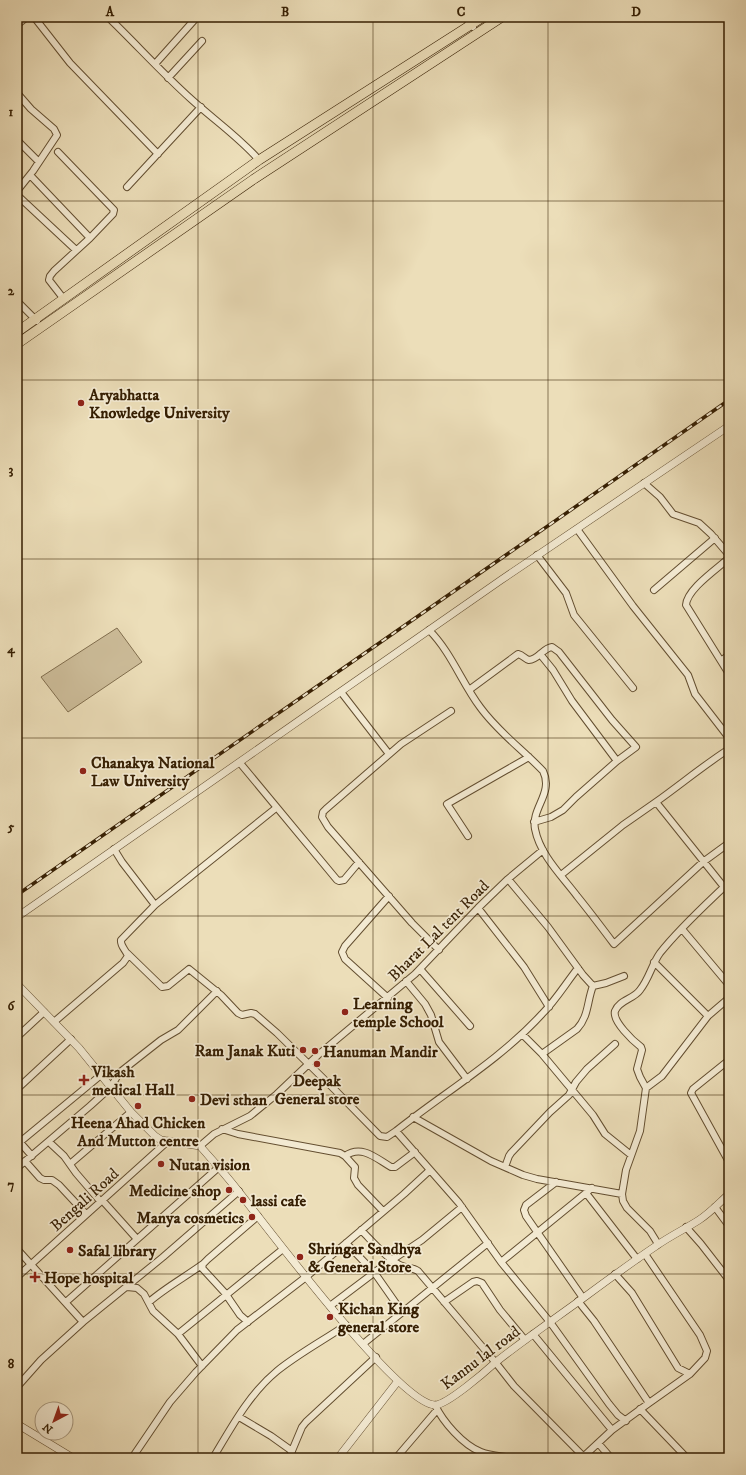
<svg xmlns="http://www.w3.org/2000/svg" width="746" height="1475" viewBox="0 0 746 1475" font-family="'IM FELL DW Pica',serif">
	<rect width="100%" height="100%" fill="#ecdeb9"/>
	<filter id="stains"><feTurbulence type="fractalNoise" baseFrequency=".005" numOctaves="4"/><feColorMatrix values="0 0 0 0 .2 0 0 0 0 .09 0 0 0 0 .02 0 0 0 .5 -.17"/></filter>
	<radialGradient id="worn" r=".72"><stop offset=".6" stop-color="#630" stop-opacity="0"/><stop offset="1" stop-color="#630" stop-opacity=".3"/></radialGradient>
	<path fill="#cdbd9a" stroke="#816e4e" d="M 117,628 L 142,662 L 68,712 L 41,677 Z"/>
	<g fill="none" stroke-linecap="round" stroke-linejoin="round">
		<defs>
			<path id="minor" d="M 34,17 L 70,63 L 158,154
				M 108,17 C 136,44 162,73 191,99 C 214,120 239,137 259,160
				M 465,17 L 473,27
				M 17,25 L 27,17
				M 155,64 L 197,17
				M 168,78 L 202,41
				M 17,93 L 31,109 L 54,129 L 57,135 L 33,171 L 17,191
				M 17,140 L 39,162
				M 58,152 L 114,210 L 113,214 L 90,238 L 54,271 L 50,276 L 49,280 L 63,298
				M 30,175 L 90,238
				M 127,187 L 201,107
				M 17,195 L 76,250
				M 17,301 L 37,321
				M 644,483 L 660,497 L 673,514 L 699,523 L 711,534 L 729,555
				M 577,529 L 633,606 L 688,675 L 695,694 L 729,738
				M 537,555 L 566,593 L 574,615 L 633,688
				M 729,558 C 717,569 687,589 686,605 L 729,674
				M 654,590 L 715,538
				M 429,630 C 451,652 462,683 480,707 C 498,732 522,749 543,771 C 554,793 531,808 535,829 C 540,855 562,876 577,896 C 590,912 602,928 614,944 L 703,862 L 729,843
				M 540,654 L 553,670 L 572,701 L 617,761
				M 721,661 L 729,655
				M 469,690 L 518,654 C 523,655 525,659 529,660 C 538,660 543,648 552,647 L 559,652 L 612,720 L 636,747 L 617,761 L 576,797 L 563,810 L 551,817 L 534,822
				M 341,692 L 389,754
				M 240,763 L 337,880 L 339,881 L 344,880 L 359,862
				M 656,802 C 680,785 704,765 729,749
				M 468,836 L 447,804 L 529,757
				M 114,849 L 122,862 L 155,905
				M 561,875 L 623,825 L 656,802 L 724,887 C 702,908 679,929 660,953 C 652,964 649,979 640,990 C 634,999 619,1000 615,1011 C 612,1021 633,1041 641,1047 L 642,1050 L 637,1069 L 640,1077 L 646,1088
				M 508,879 L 548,927 L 583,975 L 593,986 L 606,983 L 624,976
				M 478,908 L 524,967 L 549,1007
				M 682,929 L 729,985
				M 439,950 L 412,923 L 328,827 L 322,817 L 323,812 L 326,809 L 401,744 L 451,711
				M 127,953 L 162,987 L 168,986 L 189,969 L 221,995 L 238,1013 L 242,1015 L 251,1013 L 255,1014 L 277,1033 L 335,1090 L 380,1136 L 387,1137 L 396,1131 C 445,1092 500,1060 542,1014 C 556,1000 566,983 578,968
				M 654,962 L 708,1016
				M 420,969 L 470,1026
				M 406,981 L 425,1004 L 431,1015 L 439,1042 L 467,1079
				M 593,986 C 587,1001 589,1016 577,1029 L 542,1054 L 593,1115 L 605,1134 L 631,1155
				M 388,998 L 345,959 L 342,952 L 345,946 L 389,896
				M 54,1022 L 123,963 L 128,956 C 126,950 120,946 121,940 L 155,905 L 276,808
				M 522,1034 L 542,1054
				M 17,1037 L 44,1012
				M 729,1060 L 693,1089 L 691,1093 L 729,1162
				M 17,1089 L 71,1039
				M 413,1117 L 491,1161 L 523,1175 L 537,1179 L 622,1194
				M 222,1129 L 238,1134 L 340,1153 L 345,1156 L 355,1167 L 354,1178 L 358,1185 L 383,1211
				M 396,1131 L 459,1203 L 501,1262 L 550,1322 L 609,1404 L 618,1415 L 626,1421
				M 17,1139 L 32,1156
				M 20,1142 L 101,1075
				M 49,1142 L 64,1156 L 76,1173 L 100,1201
				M 200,1146 L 214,1134 L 250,1116 L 277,1094 L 318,1055 L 415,974 L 478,908 L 508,879 L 543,850
				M 345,1156 C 362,1144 377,1159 391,1167 L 395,1167 L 415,1152
				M 25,1161 L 40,1178 L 44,1180 L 52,1180 L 59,1185 L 86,1214
				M 70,1164 L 131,1112
				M 505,1167 L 509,1156 L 511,1153 L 550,1112 L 569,1095 L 576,1082 L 587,1069 L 615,1044
				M 17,1168 L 90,1106 L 111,1087 L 119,1073 L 161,1040 L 178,1030 L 217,991
				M 556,1182 L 526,1205 L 524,1210 L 526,1216 L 583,1298
				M 586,1193 L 637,1259
				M 102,1200 L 137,1239
				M 715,1207 L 729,1226
				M 686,1227 L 701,1244 L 729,1280
				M 361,1230 C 372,1241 384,1256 398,1264 C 404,1268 412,1267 418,1271 L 496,1363 L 514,1386 L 583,1456
				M 346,1243 L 374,1272 L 402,1312
				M 658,1244 L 650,1231 L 627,1208 L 623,1201 L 622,1194 L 626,1170 L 640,1131 L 646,1088 L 662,1076 L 708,1016 L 729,998
				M 17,1249 L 83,1322 L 41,1360 L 17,1387
				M 501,1262 L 592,1188
				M 615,1274 L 632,1293 L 678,1368 L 690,1374
				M 17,1277 L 168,1141
				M 127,1287 L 137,1288 L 144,1294 L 153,1311 L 178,1334 L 202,1366
				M 578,1301 L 594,1321 L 649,1403
				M 66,1302 L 219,1167
				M 149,1302 C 165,1288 185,1277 203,1264
				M 444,1302 L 473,1282 L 477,1281 L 482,1283 L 500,1310 L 525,1340
				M 330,1306 L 383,1266 L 422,1240 L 462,1207
				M 83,1322 L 163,1257 L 239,1191
				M 248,1322 L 240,1315 L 225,1293 L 202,1268 L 203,1264 L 208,1259 L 258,1216
				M 178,1334 L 283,1249
				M 533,1334 L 612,1430
				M 363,1344 L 488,1243
				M 435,1405 C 443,1422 463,1445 481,1452 C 491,1456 502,1456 512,1458
				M 640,1409 L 687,1458
				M 239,1417 L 271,1436 L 292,1451
				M 598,1443 L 611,1458
				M 132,1458 L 170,1402 L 196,1372 L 237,1330 L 306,1277 L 404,1194 L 430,1170
				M 213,1458 C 231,1428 249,1394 277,1371 C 298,1354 324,1340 346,1325
				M 289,1458 L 302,1427 L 306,1422 L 376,1357
				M 396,1458 L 437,1410
				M 582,1458 L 612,1430 L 649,1403 L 690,1374 L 705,1358 L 707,1351 L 700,1335 L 645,1254"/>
			<path id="tertiary" d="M 17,917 L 501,580 L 729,426
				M 17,984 L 79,1048 L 131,1112 L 155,1136 L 161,1140 L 200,1146 C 213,1161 227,1176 239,1192 C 267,1227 399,1404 435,1405 C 447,1405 486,1371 496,1362 C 525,1339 556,1318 586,1296 C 609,1279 632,1262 656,1246 C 670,1236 685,1229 699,1220 C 710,1213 719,1203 729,1194
				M 17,1424 L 73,1458
				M 338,1458 L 398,1381"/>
			<path id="primary" d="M 17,332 L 259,160 L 483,17
				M 17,344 L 254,179 L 502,17"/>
		</defs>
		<use href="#minor" stroke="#634e30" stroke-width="8"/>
		<use href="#tertiary" stroke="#634e30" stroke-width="8"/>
		<use href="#primary" stroke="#351e02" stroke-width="10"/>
		<use href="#minor" stroke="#f3ead2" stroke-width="6"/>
		<use href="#tertiary" stroke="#f3ead2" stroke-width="7"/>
		<use href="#primary" stroke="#ecdeb9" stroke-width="9"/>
		<defs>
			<path id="rail" d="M 17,895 L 729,400"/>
		</defs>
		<use href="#rail" stroke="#351e02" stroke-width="3.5"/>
		<use href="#rail" stroke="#f3ead2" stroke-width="2" stroke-dasharray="6" stroke-linecap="butt"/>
	</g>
	<path fill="none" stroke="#351e02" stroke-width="1" stroke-opacity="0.55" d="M 198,17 L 198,1458M 373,17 L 373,1458M 548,17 L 548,1458M 17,201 L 729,201M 17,380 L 729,380M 17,559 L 729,559M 17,738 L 729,738M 17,916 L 729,916M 17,1095 L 729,1095M 17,1274 L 729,1274"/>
	<g fill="#8f2418" stroke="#f3ead2" stroke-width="1.5">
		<circle cx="81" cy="403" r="4"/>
		<circle cx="83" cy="771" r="4"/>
		<circle cx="345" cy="1012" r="4"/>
		<circle cx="303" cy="1050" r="4"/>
		<circle cx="315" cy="1051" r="4"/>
		<circle cx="317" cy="1064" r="4"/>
		<path d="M82 1074h4v4h4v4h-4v4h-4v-4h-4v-4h4z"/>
		<circle cx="192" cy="1099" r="4"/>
		<circle cx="138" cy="1106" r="4"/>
		<circle cx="161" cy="1164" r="4"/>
		<circle cx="229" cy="1190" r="4"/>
		<circle cx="243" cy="1200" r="4"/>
		<circle cx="252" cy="1217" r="4"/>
		<circle cx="70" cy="1250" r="4"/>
		<circle cx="300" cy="1257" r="4"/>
		<path d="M33 1271h4v4h4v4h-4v4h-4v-4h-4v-4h4z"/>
		<circle cx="330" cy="1317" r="4"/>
	</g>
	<g text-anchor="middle" stroke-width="3.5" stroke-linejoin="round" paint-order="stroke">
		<g font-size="16" font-weight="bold" fill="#351e02" stroke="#f3ead2" text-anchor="start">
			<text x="89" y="400">Aryabhatta<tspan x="89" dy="18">Knowledge University</tspan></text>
			<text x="91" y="768">Chanakya National<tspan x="91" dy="18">Law University</tspan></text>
			<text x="353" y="1009">Learning<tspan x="353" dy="18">temple School</tspan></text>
			<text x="295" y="1056" text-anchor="end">Ram Janak Kuti</text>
			<text x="323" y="1057">Hanuman Mandir</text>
			<text x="92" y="1077">Vikash<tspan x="92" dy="18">medical Hall</tspan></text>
			<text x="317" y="1086" text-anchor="middle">Deepak<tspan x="317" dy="18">General store</tspan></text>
			<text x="200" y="1105">Devi sthan</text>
			<text x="138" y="1128" text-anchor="middle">Heena Ahad Chicken<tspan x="138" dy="18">And Mutton centre</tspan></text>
			<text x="169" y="1170">Nutan vision</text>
			<text x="221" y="1196" text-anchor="end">Medicine shop</text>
			<text x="251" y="1206">lassi cafe</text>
			<text x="244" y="1223" text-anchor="end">Manya cosmetics</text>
			<text x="308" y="1254">Shringar Sandhya<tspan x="308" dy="18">&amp; General Store</tspan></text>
			<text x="78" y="1256">Safal library</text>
			<text x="44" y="1283">Hope hospital</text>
			<text x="338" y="1314">Kichan King<tspan x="338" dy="18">general store</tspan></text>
		</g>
		<g font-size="16" fill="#351e02" stroke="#f3ead2">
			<text transform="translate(438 930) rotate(-45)" y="6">Bharat Lal tent Road</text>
			<text transform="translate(84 1199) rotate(-42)" y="6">Bengali Road</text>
			<text transform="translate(480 1357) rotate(-37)" y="6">Kannu lal road</text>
		</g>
	</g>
	<rect width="746" height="1475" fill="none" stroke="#ecdeb9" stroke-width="44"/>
	<g transform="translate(54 1421) rotate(221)"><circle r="19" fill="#f3ead2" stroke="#a7987f"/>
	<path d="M0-3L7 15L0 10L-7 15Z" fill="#8f2418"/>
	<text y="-6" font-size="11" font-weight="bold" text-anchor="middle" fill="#351e02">N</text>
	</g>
	<rect x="22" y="22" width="702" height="1431" fill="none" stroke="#351e02" stroke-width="1.5"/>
	<g font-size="13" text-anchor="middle" font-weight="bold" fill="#351e02">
		<text x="110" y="16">A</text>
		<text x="285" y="16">B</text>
		<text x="461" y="16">C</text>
		<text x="636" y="16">D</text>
		<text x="11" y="116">1</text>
		<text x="11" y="295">2</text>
		<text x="11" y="474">3</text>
		<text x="11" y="653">4</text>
		<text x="11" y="831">5</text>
		<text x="11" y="1010">6</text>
		<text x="11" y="1189">7</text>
		<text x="11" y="1368">8</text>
	</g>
	<rect width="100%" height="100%" filter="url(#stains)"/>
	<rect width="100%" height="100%" fill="url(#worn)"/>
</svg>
